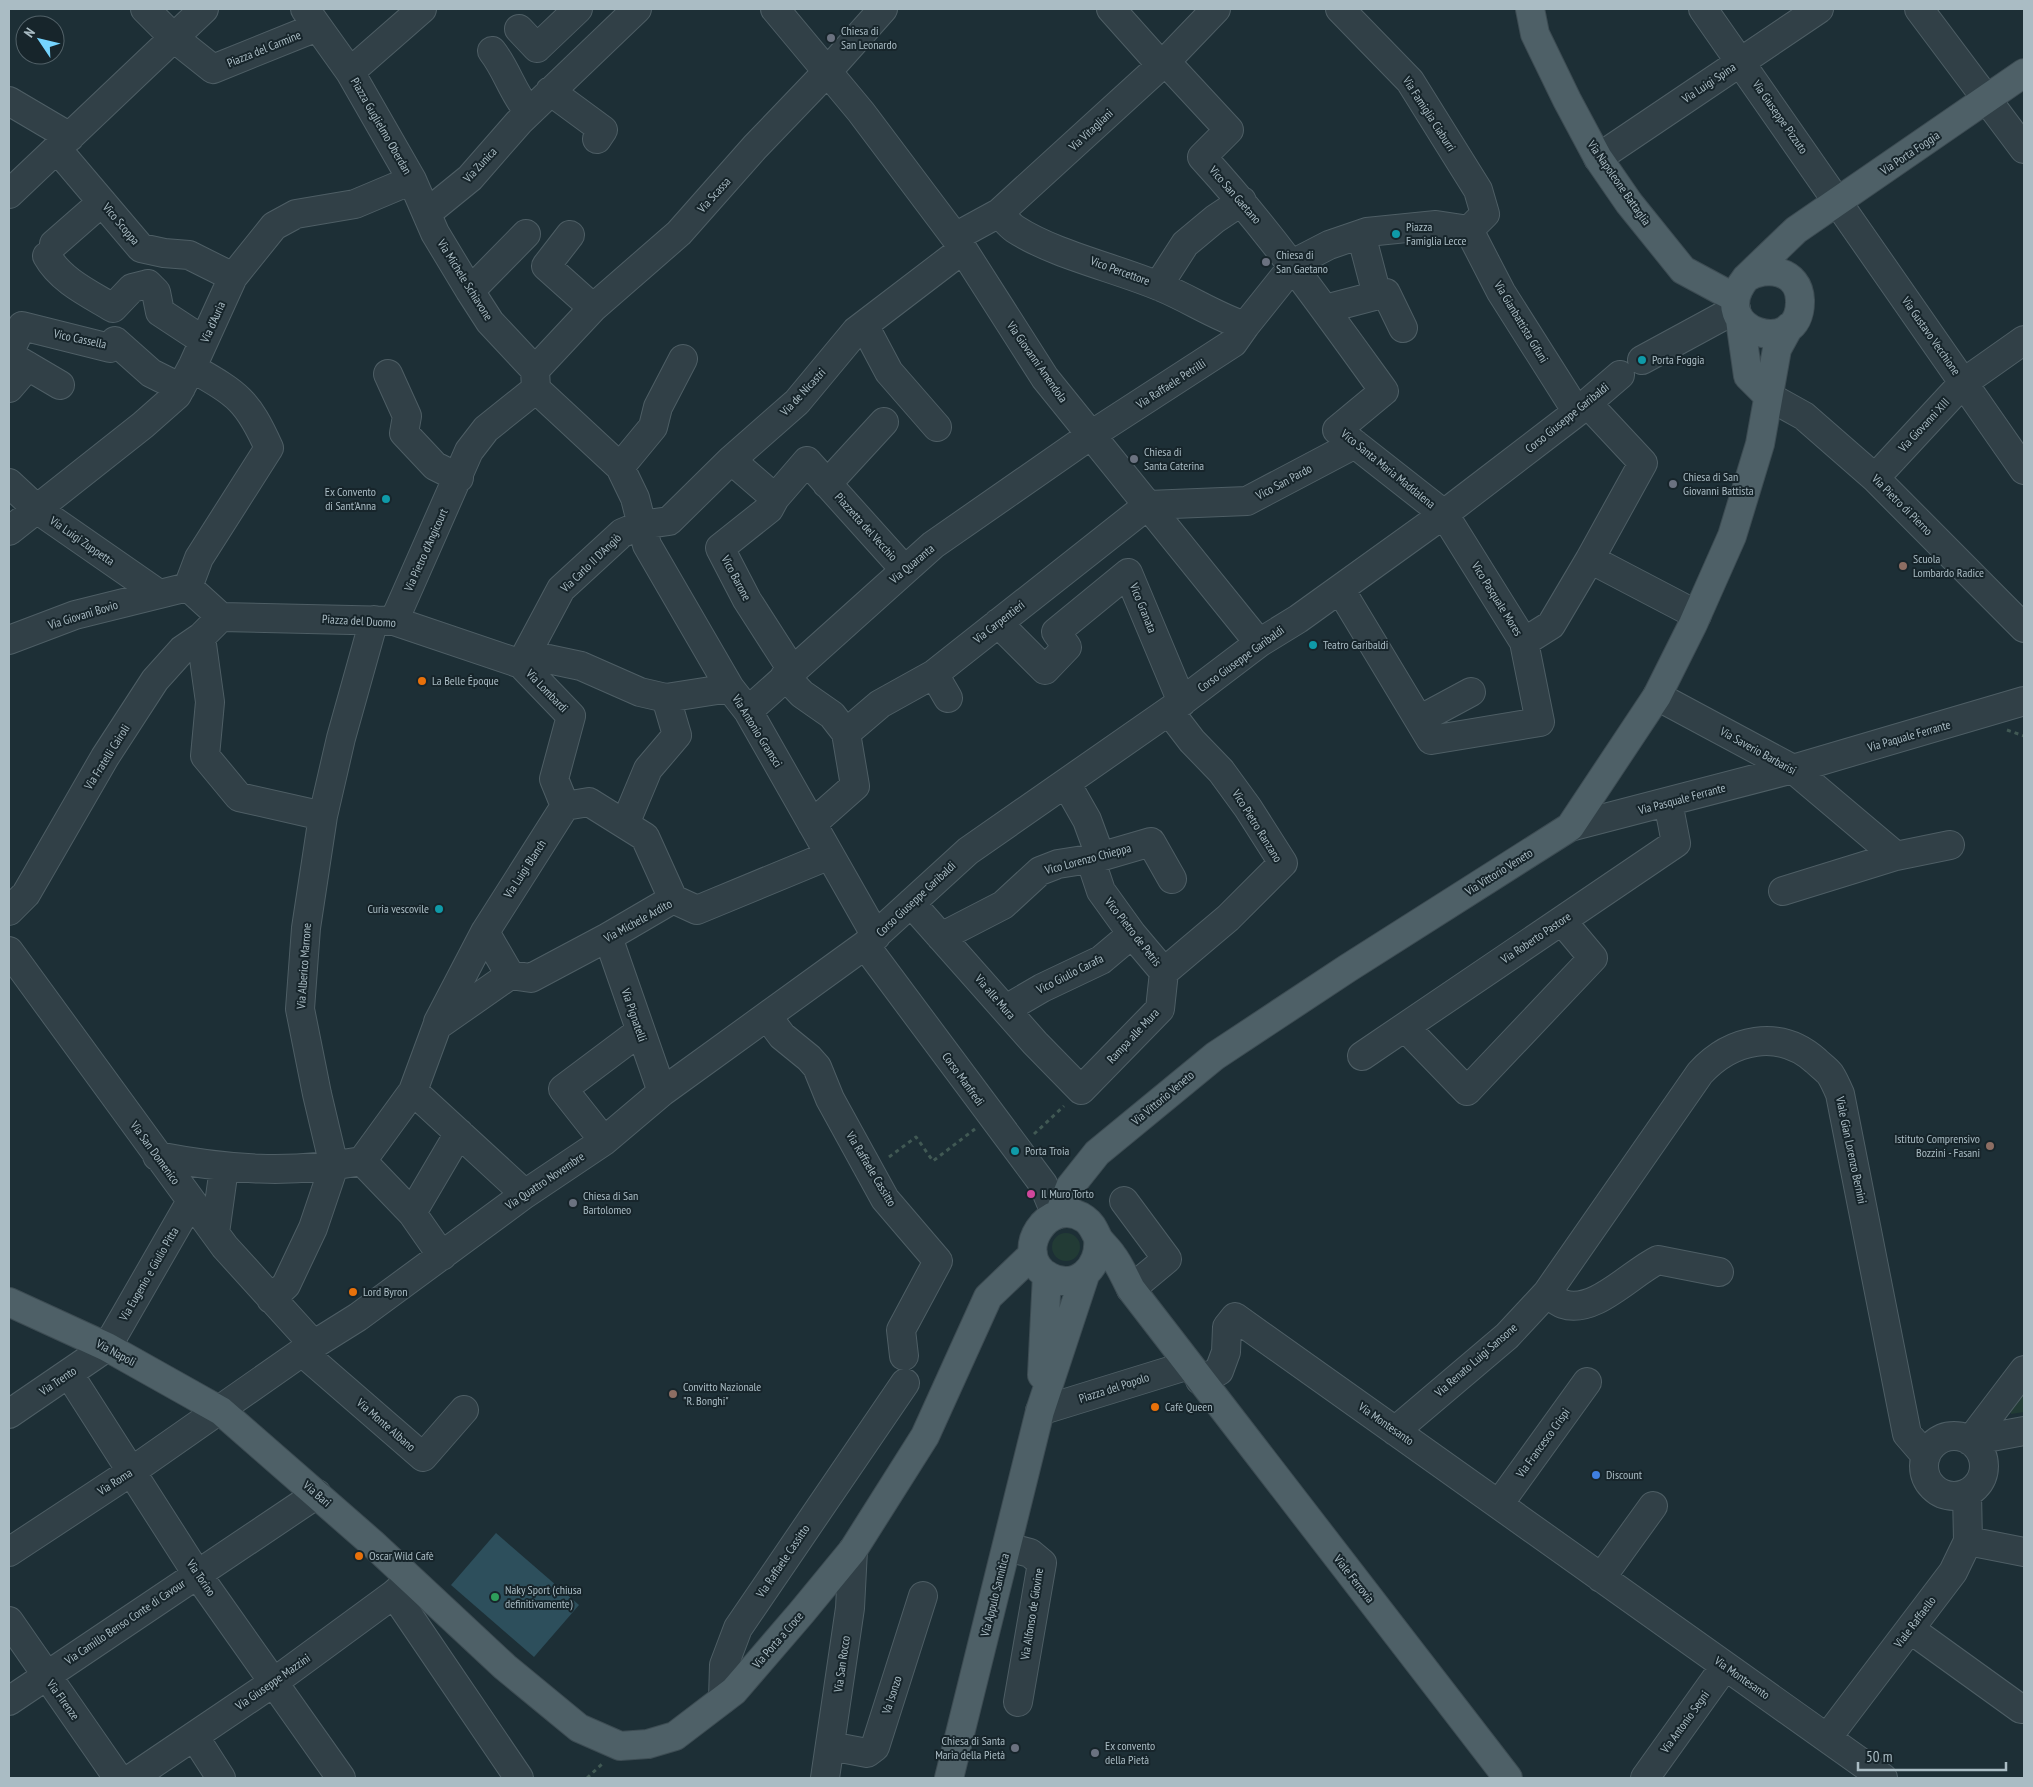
<svg xmlns="http://www.w3.org/2000/svg" width="2033" height="1787" viewBox="0 0 2033 1787" font-family="'PT Sans Narrow',sans-serif">
	<rect width="100%" height="100%" fill="#1d2f36"/>
	<path fill="#223b35" d="M1052 1247a14 14 0 1 1 28 0a14 14 0 1 1-28 0Z
		M 2024,1394 L 2024,1412 L 2011,1414 L 2011,1411 Z"/>
	<path fill="#2d4f5c" d="M 496,1533 L 579,1605 L 534,1657 L 451,1585 Z"/>
	<g fill="none" stroke-linecap="round" stroke-linejoin="round">
		<defs>
			<path id="minor" d="M 145,9 L 174,38 L 213,69 L 317,27
				M 305,9 L 350,72 L 412,180 L 435,233 L 470,291 L 490,322 L 535,370
				M 775,9 L 861,112 L 955,237 L 1045,378 L 1259,643
				M 1111,9 L 1161,65
				M 1340,9 L 1410,81 L 1478,190 L 1485,214 L 1469,230
				M 1703,9 L 2024,470
				M 1919,9 L 2024,149
				M 519,29 L 537,48 L 578,9
				M 492,51 C 507,70 513,94 529,112
				M 1165,61 L 1229,130 L 1202,157 C 1269,230 1326,311 1384,391 L 1337,430 L 1444,514 L 1524,642 L 1540,722 L 1431,740 L 1340,589
				M 350,72 L 422,9
				M 550,91 L 603,130 L 597,139
				M 9,101 L 70,137
				M 57,149 L 141,248 L 164,253 L 189,255 L 233,277
				M 1598,158 L 1819,9
				M 9,194 L 204,9
				M 427,213 L 470,178 L 519,122 L 637,9
				M 999,213 C 1004,218 1009,225 1015,229 C 1055,255 1116,268 1161,287 C 1190,299 1215,316 1245,326
				M 1469,230 L 1501,292 L 1577,412
				M 1361,234 L 1377,295
				M 570,235 L 546,266 L 593,308
				M 955,237 L 999,213 L 1170,57 L 1216,9
				M 54,244 L 102,202
				M 47,256 C 61,281 90,294 113,308 L 132,288 L 148,284
				M 148,284 L 156,292 L 160,312 L 204,341
				M 1158,286 L 1185,244 L 1215,219 L 1242,201
				M 470,291 L 526,234
				M 1325,309 L 1386,293 L 1403,328
				M 864,325 L 889,372 L 937,427
				M 9,353 L 22,326 L 110,348 L 115,341 L 151,373 L 181,388
				M 9,355 L 60,385
				M 1642,360 L 1736,309
				M 535,370 L 536,389 L 620,467 L 635,498 L 647,545 L 730,688 L 748,711 L 876,936
				M 535,370 L 593,308 L 679,233 L 755,147 L 826,73 L 883,9
				M 388,374 L 407,416 L 404,433 L 435,466 L 459,478
				M 9,388 L 28,366
				M 1768,396 L 1804,416 L 1875,478 L 2024,628
				M 1587,403 L 1643,463 L 1590,559
				M 731,460 L 775,498 L 807,461 L 905,570
				M 620,467 L 653,427 L 658,407 L 683,359
				M 1875,478 L 1963,383 L 2024,340
				M 9,483 L 38,510 L 159,594
				M 827,484 L 884,422
				M 775,498 L 769,509 L 720,548 L 747,600 L 792,670
				M 9,531 L 143,425 L 177,395 L 193,365 L 233,277 L 274,226 L 296,214 L 355,204 L 412,180
				M 188,587 L 199,558 L 269,448 C 247,399 237,394 192,368
				M 221,617 L 394,621 L 521,664 L 571,716 L 554,779 L 565,806
				M 394,621 L 469,451 L 486,429 L 536,389
				M 998,623 L 1045,670 L 1067,647 L 1056,632 L 1128,573 L 1182,702
				M 201,637 L 210,702 L 205,756 L 239,797 L 323,816
				M 9,640 L 75,615 L 188,587 L 221,617
				M 1524,642 L 1551,625 L 1590,559 L 1697,615
				M 521,664 L 561,589 L 622,533 L 641,525 L 669,521 L 731,460 L 797,402 L 856,331 L 962,250
				M 521,664 L 548,659 L 581,666 L 640,692 L 666,698 L 730,688
				M 934,674 L 948,698
				M 785,676 L 802,694 L 832,715 L 846,733 L 855,786 L 812,824
				M 1657,696 L 1793,769 L 1896,856 L 1783,891
				M 748,711 L 933,545 L 1091,435 L 1233,343 L 1245,326 L 1293,266 L 1300,260 L 1329,245 L 1367,232 L 1436,225 L 1469,230
				M 1419,720 L 1471,692
				M 846,733 L 880,704 L 934,674 L 1148,505 L 1247,501 L 1355,444
				M 1066,783 L 1087,820 L 1098,850 L 1093,867 L 1101,891 L 1132,934 L 1164,972
				M 565,806 L 589,802 L 645,837 L 673,899
				M 625,824 L 648,769 L 677,735 L 666,698
				M 1570,827 L 1793,769 L 2024,701
				M 1896,856 L 1950,845
				M 673,899 L 697,910 L 830,855
				M 911,903 L 1035,1043 L 1081,1090 L 1160,1009 L 1164,972
				M 9,911 L 26,894 L 105,757 L 155,680 L 182,650 L 201,637 L 221,617
				M 608,937 L 662,1092
				M 941,937 L 1003,905 L 1040,871 L 1058,864 L 1096,858 L 1151,842 L 1172,879
				M 865,945 L 1043,1184 L 1056,1215
				M 9,951 L 225,1247 L 314,1345
				M 1164,972 L 1228,918 L 1283,863 L 1248,808 L 1221,771 L 1192,741 L 1169,711
				M 510,975 L 531,978 L 608,937 L 673,899
				M 1006,1009 L 1042,988 L 1101,960 L 1132,934
				M 767,1016 L 782,1036 L 809,1058 L 817,1067 L 830,1099 L 885,1199 L 938,1261 L 901,1330 L 904,1356
				M 438,1022 L 485,932 L 565,806
				M 1405,1027 L 1467,1091 L 1593,958 L 1562,921
				M 1362,1056 L 1676,843 L 1668,802
				M 413,1091 L 525,1194
				M 604,1141 L 563,1089 L 639,1032
				M 157,1156 C 229,1170 290,1174 362,1161 L 413,1091 L 437,1026 L 510,975 L 485,932
				M 362,1161 L 412,1213
				M 1124,1201 L 1167,1259 L 1131,1289
				M 215,1233 L 224,1168
				M 442,1256 L 412,1213 L 459,1133
				M 1547,1293 C 1552,1297 1557,1302 1563,1304 C 1594,1315 1631,1273 1658,1260 L 1719,1272
				M 271,1299 L 286,1285 L 313,1228 L 334,1166 L 317,1094 L 300,1009 L 306,928 L 323,816 L 341,738 L 374,620
				M 302,1352 L 423,1457 L 464,1410
				M 69,1374 L 197,1574 L 341,1778
				M 1200,1380 L 1219,1371 L 1226,1352 L 1227,1327 L 1235,1317 L 1883,1778
				M 1040,1411 L 1189,1365
				M 9,1414 L 107,1347 L 191,1201
				M 1395,1431 L 1507,1336 L 1547,1293 L 1700,1073 C 1731,1039 1779,1028 1816,1061 C 1820,1065 1826,1069 1830,1074 C 1834,1080 1837,1087 1840,1094 L 1907,1434 L 1926,1456
				M1924 1466a30 30 0 1 1 60 0a30 30 0 1 1-60 0Z
				M 1970,1441 L 2024,1370
				M 1970,1441 L 2024,1431
				M 1499,1504 L 1587,1382
				M 1968,1541 L 2024,1552
				M 1007,1547 L 1030,1553 L 1042,1563 L 1018,1702
				M 9,1552 L 132,1471 L 302,1352 L 358,1317 L 525,1194 L 604,1141 L 662,1092 L 865,945 L 968,851 L 1176,706 L 1259,643 L 1298,619 L 1444,514 L 1577,412 L 1620,375
				M 1601,1578 L 1653,1506
				M 394,1594 L 519,1778
				M 9,1621 L 118,1778
				M 1910,1629 L 2021,1709 L 2024,1709
				M 723,1699 L 724,1665 L 738,1628 L 905,1383
				M 9,1701 L 317,1494
				M 194,1736 L 221,1778
				M 1827,1738 L 1953,1572 L 1968,1541 L 1967,1493
				M 830,1746 L 867,1753 L 875,1747 L 923,1596
				M 132,1778 L 274,1682 L 394,1594 L 410,1580
				M 825,1778 L 850,1608 L 853,1550
				M 1645,1778 L 1725,1666"/>
			<path id="major" d="M 1530,9 L 1535,34 L 1567,100 L 1598,158 L 1629,203 L 1683,270 L 1735,298
				M 1746,278 C 1766,265 1799,270 1800,300 C 1802,361 1703,331 1746,278 L 1796,230 L 2024,73
				M 1740,320 L 1748,376 L 1768,396
				M 1059,1214 L 1070,1187 L 1097,1153 L 1215,1056 L 1348,968 L 1570,827 L 1657,696 L 1693,624 L 1732,536 L 1760,444 L 1777,349 L 1789,327
				M 1098,1239 C 1101,1267 1076,1292 1048,1276 C 1010,1253 1049,1194 1085,1219 C 1092,1224 1094,1230 1098,1238 C 1102,1244 1108,1249 1112,1255 C 1120,1265 1125,1278 1131,1289 L 1508,1778
				M 9,1302 L 107,1347 L 221,1411 L 372,1543 L 505,1667 L 579,1728 L 620,1746 L 648,1744 L 675,1736 L 734,1691 L 802,1612 L 853,1550 L 925,1436 L 988,1297 L 1033,1254
				M 1042,1375 L 1047,1275
				M 949,1778 L 1040,1411 L 1085,1275"/>
		</defs>
		<use href="#minor" stroke="#4e5e65" stroke-width="30"/>
		<use href="#major" stroke="#3d4c53" stroke-width="30"/>
		<path stroke="#415954" stroke-width="3" stroke-dasharray="4 4" stroke-linecap="butt" d="M 2007,730 L 2024,736
			M 1034,1134 L 1064,1106
			M 889,1157 L 916,1137 L 933,1161 L 975,1129
			M 587,1778 L 603,1763"/>
		<use href="#minor" stroke="#314047" stroke-width="28"/>
		<use href="#major" stroke="#4e6067" stroke-width="28"/>
	</g>
	<g fill="#6b7280" stroke="#17252b" stroke-width="2">
		<circle cx="831" cy="38" r="5"/>
		<circle cx="1266" cy="262" r="5"/>
		<circle cx="1134" cy="459" r="5"/>
		<circle cx="1673" cy="484" r="5"/>
		<circle cx="573" cy="1203" r="5"/>
		<circle cx="1015" cy="1748" r="5"/>
		<circle cx="1095" cy="1753" r="5"/>
	</g>
	<g fill="#0f9aa8" stroke="#17252b" stroke-width="2">
		<circle cx="1396" cy="234" r="5"/>
		<circle cx="1642" cy="360" r="5"/>
		<circle cx="386" cy="499" r="5"/>
		<circle cx="1313" cy="645" r="5"/>
		<circle cx="439" cy="909" r="5"/>
		<circle cx="1015" cy="1151" r="5"/>
	</g>
	<g fill="#8d6e63" stroke="#17252b" stroke-width="2">
		<circle cx="1903" cy="566" r="5"/>
		<circle cx="1990" cy="1146" r="5"/>
		<circle cx="673" cy="1394" r="5"/>
	</g>
	<g fill="#e8710a" stroke="#17252b" stroke-width="2">
		<circle cx="422" cy="681" r="5"/>
		<circle cx="353" cy="1292" r="5"/>
		<circle cx="1155" cy="1407" r="5"/>
		<circle cx="359" cy="1556" r="5"/>
	</g>
	<circle fill="#d1479c" stroke="#17252b" stroke-width="2" cx="1031" cy="1194" r="5"/>
	<circle fill="#3f7fe0" stroke="#17252b" stroke-width="2" cx="1596" cy="1475" r="5"/>
	<circle fill="#2e9e5b" stroke="#17252b" stroke-width="2" cx="495" cy="1597" r="5"/>
	<g text-anchor="middle" stroke-width="4" stroke-linejoin="round" paint-order="stroke">
		<g font-size="12" fill="#aabcc4" stroke="#17252b" text-anchor="start">
			<text x="841" y="35">Chiesa di<tspan x="841" dy="14">San Leonardo</tspan></text>
			<text x="1406" y="231">Piazza<tspan x="1406" dy="14">Famiglia Lecce</tspan></text>
			<text x="1276" y="259">Chiesa di<tspan x="1276" dy="14">San Gaetano</tspan></text>
			<text x="1652" y="364">Porta Foggia</text>
			<text x="1144" y="456">Chiesa di<tspan x="1144" dy="14">Santa Caterina</tspan></text>
			<text x="1683" y="481">Chiesa di San<tspan x="1683" dy="14">Giovanni Battista</tspan></text>
			<text x="376" y="496" text-anchor="end">Ex Convento<tspan x="376" dy="14">di Sant'Anna</tspan></text>
			<text x="1913" y="563">Scuola<tspan x="1913" dy="14">Lombardo Radice</tspan></text>
			<text x="1323" y="649">Teatro Garibaldi</text>
			<text x="432" y="685">La Belle Époque</text>
			<text x="429" y="913" text-anchor="end">Curia vescovile</text>
			<text x="1980" y="1143" text-anchor="end">Istituto Comprensivo<tspan x="1980" dy="14">Bozzini - Fasani</tspan></text>
			<text x="1025" y="1155">Porta Troia</text>
			<text x="1041" y="1198">Il Muro Torto</text>
			<text x="583" y="1200">Chiesa di San<tspan x="583" dy="14">Bartolomeo</tspan></text>
			<text x="363" y="1296">Lord Byron</text>
			<text x="683" y="1391">Convitto Nazionale<tspan x="683" dy="14">"R. Bonghi"</tspan></text>
			<text x="1165" y="1411">Cafè Queen</text>
			<text x="1606" y="1479">Discount</text>
			<text x="369" y="1560">Oscar Wild Cafè</text>
			<text x="505" y="1594">Naky Sport (chiusa<tspan x="505" dy="14">definitivamente)</tspan></text>
			<text x="1005" y="1745" text-anchor="end">Chiesa di Santa<tspan x="1005" dy="14">Maria della Pietà</tspan></text>
			<text x="1105" y="1750">Ex convento<tspan x="1105" dy="14">della Pietà</tspan></text>
		</g>
		<g font-size="12" fill="#aabcc4" stroke="#17252b">
			<text transform="translate(264 49) rotate(-22)" y="4">Piazza del Carmine</text>
			<text transform="translate(1709 83) rotate(-34)" y="4">Via Luigi Spina</text>
			<text transform="translate(1429 114) rotate(57)" y="4">Via Famiglia Ciaburri</text>
			<text transform="translate(1780 117) rotate(55)" y="4">Via Giuseppe Pizzuto</text>
			<text transform="translate(381 126) rotate(60)" y="4">Piazza Guglielmo Oberdan</text>
			<text transform="translate(1091 130) rotate(-43)" y="4">Via Vitagliani</text>
			<text transform="translate(1910 153) rotate(-34)" y="4">Via Porta Foggia</text>
			<text transform="translate(480 165) rotate(-47)" y="4">Via Zunica</text>
			<text transform="translate(1619 183) rotate(55)" y="4">Via Napoleone Battaglia</text>
			<text transform="translate(714 195) rotate(-48)" y="4">Via Scassa</text>
			<text transform="translate(1235 195) rotate(49)" y="4">Vico San Gaetano</text>
			<text transform="translate(121 224) rotate(50)" y="4">Vico Scoppa</text>
			<text transform="translate(1120 271) rotate(20)" y="4">Vico Percettore</text>
			<text transform="translate(465 280) rotate(58)" y="4">Via Michele Schiavone</text>
			<text transform="translate(213 322) rotate(-66)" y="4">Via d'Auria</text>
			<text transform="translate(1521 322) rotate(59)" y="4">Via Gianbattista Gifuni</text>
			<text transform="translate(1931 336) rotate(55)" y="4">Via Gustavo Vecchione</text>
			<text transform="translate(80 339) rotate(12)" y="4">Vico Cassella</text>
			<text transform="translate(1037 362) rotate(55)" y="4">Via Giovanni Amendola</text>
			<text transform="translate(1171 384) rotate(-33)" y="4">Via Raffaele Petrilli</text>
			<text transform="translate(803 392) rotate(-47)" y="4">Via de Nicastri</text>
			<text transform="translate(1567 418) rotate(-39)" y="4">Corso Giuseppe Garibaldi</text>
			<text transform="translate(1924 425) rotate(-47)" y="4">Via Giovanni XIII</text>
			<text transform="translate(1388 469) rotate(39)" y="4">Vico Santa Maria Maddalena</text>
			<text transform="translate(1284 482) rotate(-28)" y="4">Vico San Pardo</text>
			<text transform="translate(1902 505) rotate(45)" y="4">Via Pietro di Pierno</text>
			<text transform="translate(866 527) rotate(48)" y="4">Piazzetta del Vecchio</text>
			<text transform="translate(82 541) rotate(35)" y="4">Via Luigi Zuppetta</text>
			<text transform="translate(426 550) rotate(-66)" y="4">Via Pietro d'Angicourt</text>
			<text transform="translate(591 563) rotate(-44)" y="4">Via Carlo II D'Angiò</text>
			<text transform="translate(912 564) rotate(-40)" y="4">Via Quaranta</text>
			<text transform="translate(736 578) rotate(62)" y="4">Vico Barone</text>
			<text transform="translate(1497 599) rotate(58)" y="4">Vico Pasquale Mores</text>
			<text transform="translate(1143 608) rotate(68)" y="4">Vico Granata</text>
			<text transform="translate(83 615) rotate(-17)" y="4">Via Giovani Bovio</text>
			<text transform="translate(359 621) rotate(3)" y="4">Piazza del Duomo</text>
			<text transform="translate(999 622) rotate(-38)" y="4">Via Carpentieri</text>
			<text transform="translate(1241 659) rotate(-36)" y="4">Corso Giuseppe Garibaldi</text>
			<text transform="translate(547 691) rotate(46)" y="4">Via Lombardi</text>
			<text transform="translate(757 731) rotate(58)" y="4">Via Antonio Gramsci</text>
			<text transform="translate(1909 736) rotate(-16)" y="4">Via Paquale Ferrante</text>
			<text transform="translate(1758 751) rotate(29)" y="4">Via Saverio Barbarisi</text>
			<text transform="translate(107 757) rotate(-58)" y="4">Via Fratelli Cairoli</text>
			<text transform="translate(1682 799) rotate(-15)" y="4">Via Pasquale Ferrante</text>
			<text transform="translate(1257 826) rotate(58)" y="4">Vico Pietro Ranzano</text>
			<text transform="translate(1088 859) rotate(-15)" y="4">Vico Lorenzo Chieppa</text>
			<text transform="translate(525 869) rotate(-57)" y="4">Via Luigi Blanch</text>
			<text transform="translate(1499 872) rotate(-32)" y="4">Via Vittorio Veneto</text>
			<text transform="translate(916 899) rotate(-43)" y="4">Corso Giuseppe Garibaldi</text>
			<text transform="translate(638 921) rotate(-29)" y="4">Via Michele Ardito</text>
			<text transform="translate(1133 932) rotate(52)" y="4">Vico Pietro de Petris</text>
			<text transform="translate(1536 938) rotate(-34)" y="4">Via Roberto Pastore</text>
			<text transform="translate(304 966) rotate(-86)" y="4">Via Alberico Marrone</text>
			<text transform="translate(1070 974) rotate(-27)" y="4">Vico Giulio Carafa</text>
			<text transform="translate(995 997) rotate(49)" y="4">Via alle Mura</text>
			<text transform="translate(634 1015) rotate(71)" y="4">Via Pignatelli</text>
			<text transform="translate(1133 1036) rotate(-47)" y="4">Rampa alle Mura</text>
			<text transform="translate(963 1079) rotate(54)" y="4">Corso Manfredi</text>
			<text transform="translate(1163 1098) rotate(-40)" y="4">Via Vittorio Veneto</text>
			<text transform="translate(1851 1150) rotate(78)" y="4">Viale Gian Lorenzo Bernini</text>
			<text transform="translate(155 1153) rotate(54)" y="4">Via San Domenico</text>
			<text transform="translate(871 1169) rotate(59)" y="4">Via Raffaele Cassitto</text>
			<text transform="translate(545 1181) rotate(-34)" y="4">Via Quattro Novembre</text>
			<text transform="translate(149 1274) rotate(-60)" y="4">Via Eugenio e Giulio Pitta</text>
			<text transform="translate(116 1353) rotate(28)" y="4">Via Napoli</text>
			<text transform="translate(1476 1360) rotate(-41)" y="4">Via Renato Luigi Sansone</text>
			<text transform="translate(58 1381) rotate(-34)" y="4">Via Trento</text>
			<text transform="translate(1114 1388) rotate(-18)" y="4">Piazza del Popolo</text>
			<text transform="translate(1386 1424) rotate(35)" y="4">Via Montesanto</text>
			<text transform="translate(386 1425) rotate(41)" y="4">Via Monte Albano</text>
			<text transform="translate(1543 1443) rotate(-54)" y="4">Via Francesco Crispi</text>
			<text transform="translate(115 1482) rotate(-33)" y="4">Via Roma</text>
			<text transform="translate(317 1494) rotate(41)" y="4">Via Bari</text>
			<text transform="translate(783 1561) rotate(-56)" y="4">Via Raffaele Cassitto</text>
			<text transform="translate(201 1578) rotate(56)" y="4">Via Torino</text>
			<text transform="translate(1354 1579) rotate(52)" y="4">Viale Ferrovia</text>
			<text transform="translate(995 1595) rotate(-76)" y="4">Via Appulo Sannitica</text>
			<text transform="translate(1032 1614) rotate(-81)" y="4">Via Alfonso de Giovine</text>
			<text transform="translate(125 1622) rotate(-34)" y="4">Via Camillo Benso Conte di Cavour</text>
			<text transform="translate(1915 1622) rotate(-53)" y="4">Viale Raffaello</text>
			<text transform="translate(778 1640) rotate(-49)" y="4">Via Porta a Croce</text>
			<text transform="translate(842 1664) rotate(-82)" y="4">Via San Rocco</text>
			<text transform="translate(1742 1678) rotate(35)" y="4">Via Montesanto</text>
			<text transform="translate(273 1682) rotate(-35)" y="4">Via Giuseppe Mazzini</text>
			<text transform="translate(892 1695) rotate(-72)" y="4">Va Isonzo</text>
			<text transform="translate(63 1700) rotate(54)" y="4">Via FIrenze</text>
			<text transform="translate(1685 1722) rotate(-54)" y="4">Via Antonio Segni</text>
		</g>
	</g>
	<rect width="2033" height="1787" fill="none" stroke="#aabcc4" stroke-width="20"/>
	<g transform="translate(40 40) rotate(305)"><circle r="24" fill="#17252b" stroke="#526168"/>
	<path d="M0-4L9 19L0 12L-9 19Z" fill="#75d4fe"/>
	<text y="-8" font-size="14" font-weight="bold" text-anchor="middle" fill="#aabcc4">N</text>
	</g>
	<path d="M1858 1762v8h148v-8" fill="none" stroke="#aabcc4" stroke-width="2.5"/>
	<text x="1866" y="1762" font-size="15" fill="#aabcc4" stroke="#17252b" stroke-width="4" paint-order="stroke">50 m</text>
</svg>
